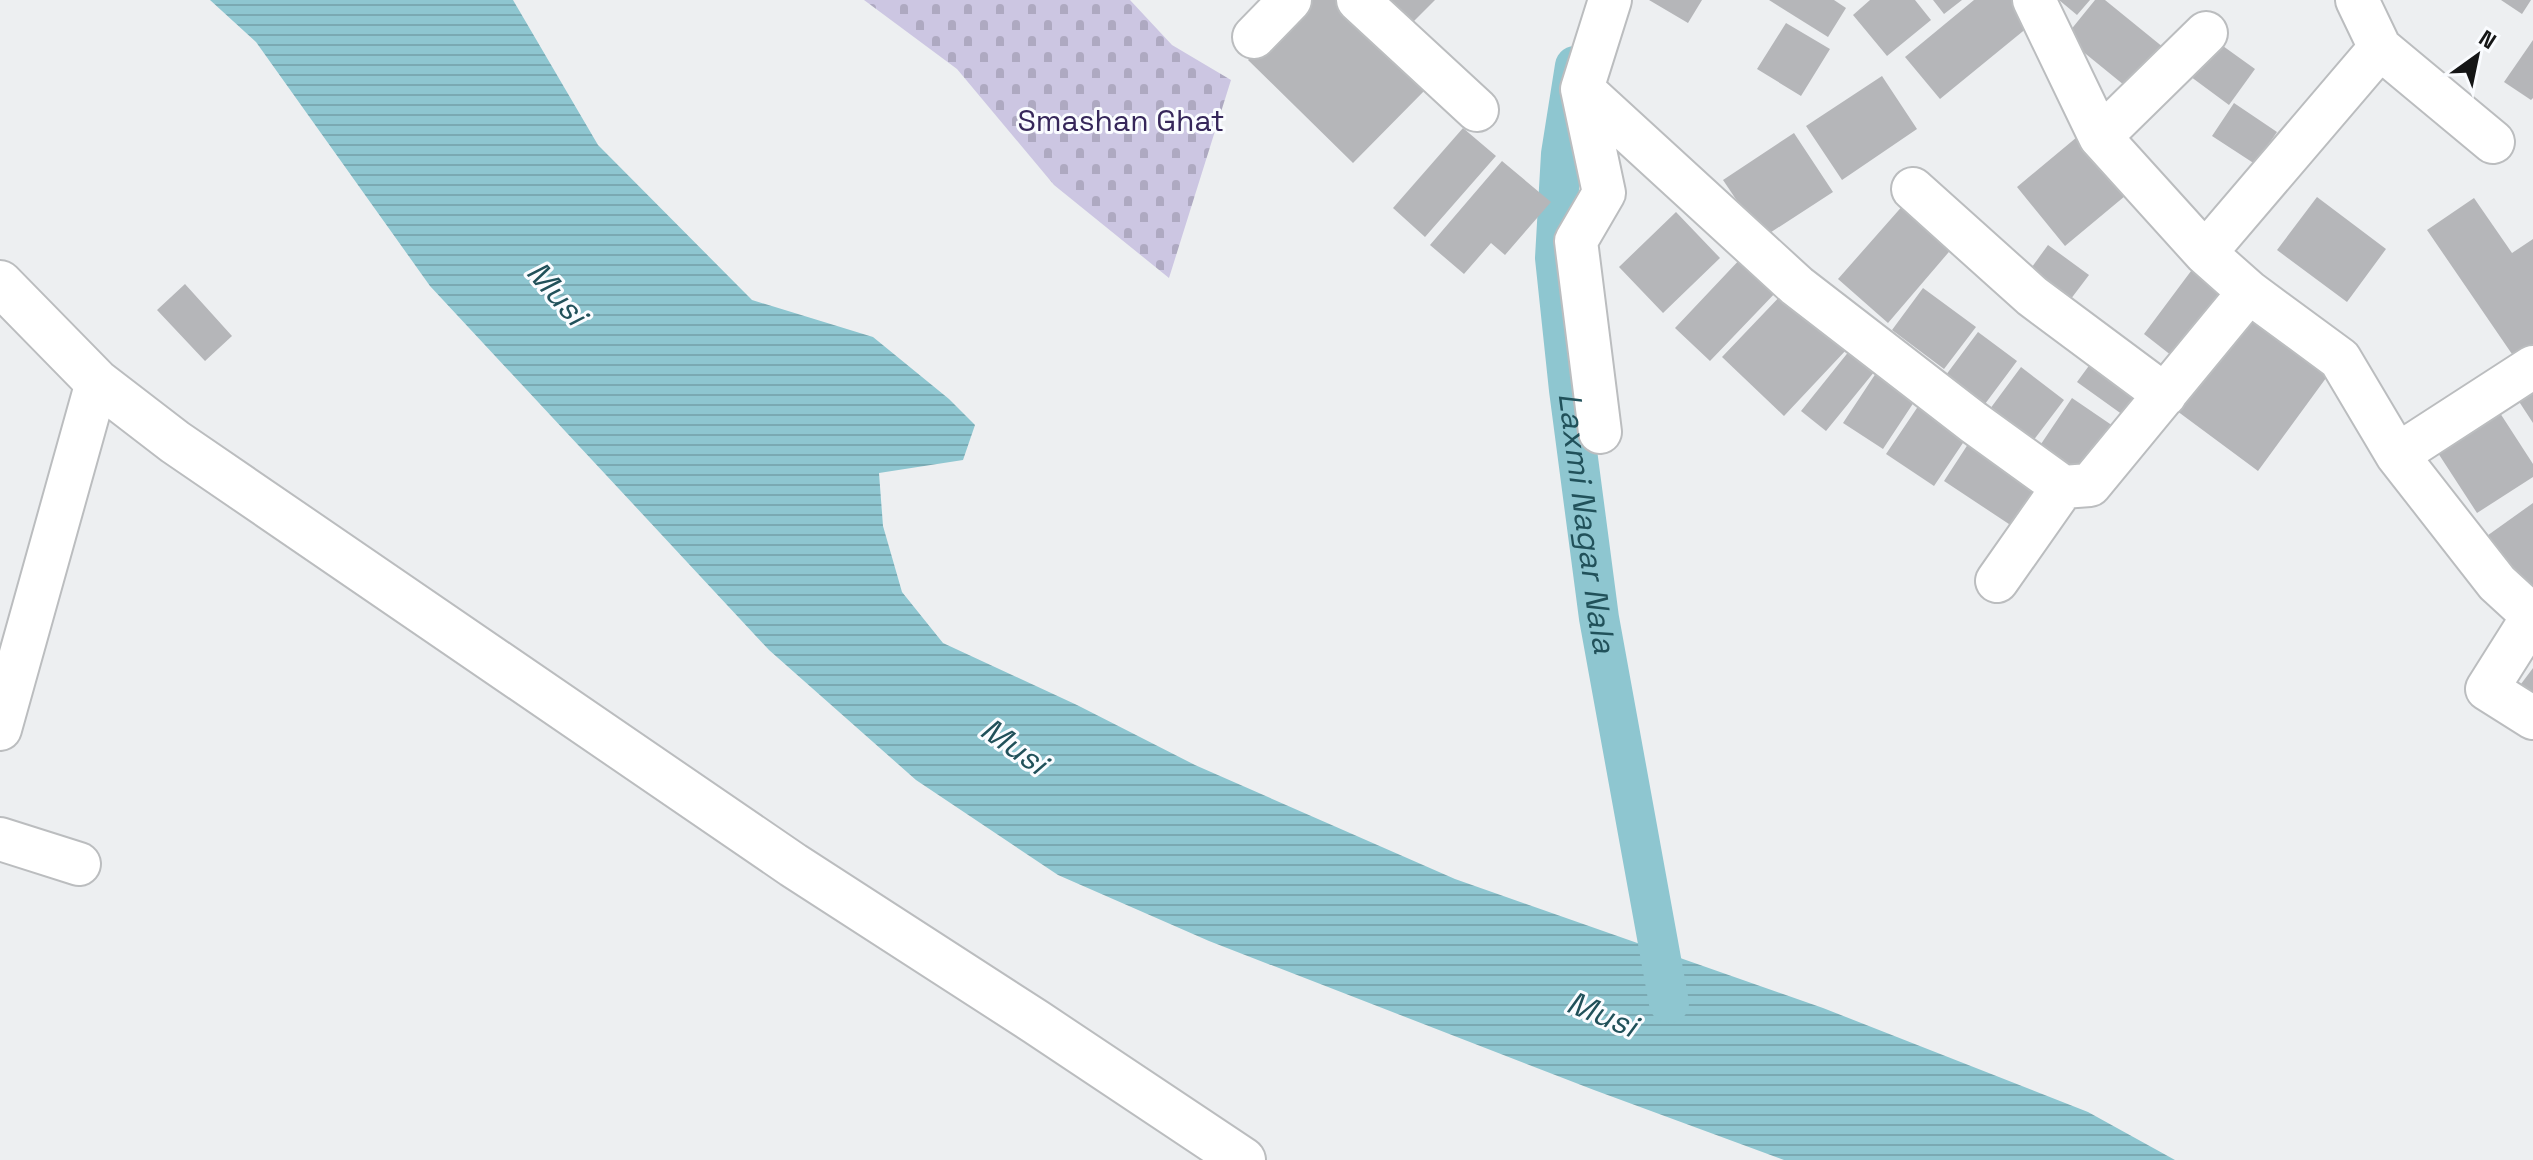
<svg xmlns="http://www.w3.org/2000/svg" width="2533" height="1160" viewBox="0 0 2533 1160" font-family="'Space Grotesk',sans-serif">
	<defs>
		<pattern id="cemetery-stones" width="16" height="16" patternUnits="userSpaceOnUse" patternTransform="scale(2)"><rect width="16" height="16" fill="#ccc6e2"/><path d="M2 7V4a2 2 0 0 1 4 0v3zM10 15v-3a2 2 0 0 1 4 0v3z" fill="#aea9c1"/></pattern>
		<pattern id="water-rules" width="6" height="5" patternUnits="userSpaceOnUse" patternTransform="scale(2)"><rect width="6" height="5" fill="#8ec6d0"/><path d="M0 2.5h6" fill="none" stroke="#7aa9b2"/></pattern>
	</defs>
	<rect width="100%" height="100%" fill="#edeff1"/>
	<path fill="url(#cemetery-stones)" d="M 864,0 L 1130,0 L 1172,45 L 1231,80 L 1169,278 L 1054,185 L 957,69 Z"/>
	<path fill="url(#water-rules)" d="M 210,0 L 513,0 L 598,145 L 752,300 L 873,337 L 949,399 L 975,425 L 963,460 L 879,473 L 883,526 L 902,592 L 943,643 L 1077,705 L 1195,765 L 1455,879 L 1823,1008 L 2088,1112 L 2175,1160 L 1784,1160 L 1594,1090 L 1209,941 L 1058,875 L 916,780 L 769,650 L 430,286 L 256,42 Z"/>
	<g fill="none" stroke-linecap="round" stroke-linejoin="round">
		<path stroke="#8ec6d0" stroke-width="40" id="s1" d="M 1575,66 L 1561,154 L 1555,258 L 1569,390 L 1599,618 L 1669,1003"/>
	</g>
	<path fill="#b5b6b9" d="M 1307,0 L 1341,0 L 1429,86 L 1353,163 L 1248,60 Z
		M 1382,0 L 1435,0 L 1409,26 Z
		M 1649,0 L 1702,0 L 1688,23 Z
		M 1769,0 L 1834,0 L 1846,8 L 1828,37 Z
		M 1870,0 L 1915,0 L 1931,20 L 1887,56 L 1853,15 Z
		M 1933,0 L 1962,0 L 1944,14 Z
		M 1974,0 L 2014,0 L 2033,23 L 1940,99 L 1905,57 Z
		M 2059,0 L 2090,0 L 2077,15 Z
		M 2095,0 L 2105,0 L 2169,52 L 2135,94 L 2065,37 Z
		M 2501,0 L 2531,0 L 2522,14 Z
		M 1786,23 L 1830,49 L 1801,96 L 1757,69 Z
		M 2209,36 L 2255,69 L 2229,105 L 2183,71 Z
		M 2533,40 L 2533,98 L 2531,100 L 2504,82 Z
		M 1882,76 L 1917,129 L 1842,180 L 1806,126 Z
		M 2234,103 L 2277,132 L 2255,164 L 2212,136 Z
		M 1463,128 L 1496,156 L 1425,237 L 1393,208 Z
		M 2083,132 L 2131,191 L 2065,246 L 2017,187 Z
		M 1794,133 L 1833,192 L 1762,238 L 1723,180 Z
		M 1502,161 L 1551,202 L 1505,255 L 1491,243 L 1464,274 L 1430,245 Z
		M 2317,197 L 2386,249 L 2347,302 L 2277,250 Z
		M 2474,198 L 2512,253 L 2533,239 L 2533,344 L 2514,357 L 2427,230 Z
		M 1905,203 L 1954,246 L 1888,323 L 1838,279 Z
		M 1676,212 L 1720,258 L 1663,313 L 1619,267 Z
		M 2048,245 L 2089,275 L 2061,312 L 2021,282 Z
		M 1743,256 L 1779,289 L 1710,361 L 1675,328 Z
		M 2197,263 L 2235,291 L 2181,363 L 2144,334 Z
		M 185,284 L 232,336 L 205,361 L 157,310 Z
		M 1923,288 L 1976,327 L 1944,369 L 1892,330 Z
		M 1786,290 L 1847,349 L 1784,416 L 1722,357 Z
		M 2253,301 L 2337,363 L 2258,471 L 2173,408 Z
		M 1978,332 L 2017,361 L 1982,408 L 1943,379 Z
		M 1854,345 L 1879,366 L 1826,431 L 1801,411 Z
		M 2099,352 L 2151,391 L 2130,420 L 2077,382 Z
		M 2021,367 L 2064,400 L 2030,445 L 1987,413 Z
		M 1878,370 L 1918,396 L 1883,449 L 1843,423 Z
		M 2533,391 L 2533,423 L 2518,400 Z
		M 2072,398 L 2116,428 L 2083,476 L 2039,447 Z
		M 1923,399 L 1971,431 L 1934,486 L 1886,454 Z
		M 2500,413 L 2533,464 L 2533,477 L 2477,513 L 2438,453 Z
		M 1974,435 L 2058,490 L 2027,536 L 1944,481 Z
		M 2533,503 L 2533,598 L 2484,538 Z
		M 2533,668 L 2533,706 L 2515,692 Z"/>
	<g fill="none" stroke-linecap="round" stroke-linejoin="round">
		<defs>
			<path id="street" d="M 1358,0 L 1477,110
				M 1610,0 L 1582,89 L 1797,286 L 1973,422 L 2063,487 L 2090,485 L 2249,292
				M 2034,0 L 2100,137 L 2205,253 L 2249,292 L 2340,359 L 2397,455 L 2497,583 L 2533,616
				M 2357,0 L 2380,48 L 2493,142
				M 1254,37 L 1290,0
				M 1582,89 L 1604,193 L 1576,241 L 1600,432
				M 2100,137 L 2206,33
				M 1913,189 L 2032,296 L 2165,395
				M 2205,253 L 2380,48
				M 2397,455 L 2533,367
				M 1997,581 L 2063,487
				M 2533,616 L 2487,689 L 2533,718
				M 0,729 L 97,382
				M 0,839 L 79,864"/>
			<path id="secondary" d="M 0,283 L 97,382 L 175,442 L 793,865 L 1036,1022 L 1243,1160"/>
		</defs>
		<use href="#street" stroke="#bbbdbf" stroke-width="46"/>
		<use href="#secondary" stroke="#bbbdbf" stroke-width="48"/>
		<use href="#street" stroke="#fff" stroke-width="42"/>
		<use href="#secondary" stroke="#fff" stroke-width="44"/>
	</g>
	<g text-anchor="middle" stroke-width="6" stroke-linejoin="round" paint-order="stroke">
		<g font-size="30" fill="#36265a" stroke="#fafcff">
			<text x="1121" y="131">Smashan Ghat</text>
		</g>
		<g font-size="32" font-style="italic" fill="#21515a" stroke="#fafcff">
			<text transform="translate(557 293) rotate(49)" y="11">Musi</text>
			<text dy="11" stroke="none"><textPath href="#s1" startOffset="460">Laxmi Nagar Nala</textPath></text>
			<text transform="translate(1014 746) rotate(35)" y="11">Musi</text>
			<text transform="translate(1602 1014) rotate(22)" y="11">Musi</text>
		</g>
	</g>
	<g transform="translate(2477 56) rotate(33)" stroke="#fafcff" stroke-width="6" paint-order="stroke">
	<path d="M0-6L14 30L0 20L-14 30Z" fill="#151616"/>
	<text y="-12" font-size="22" font-weight="bold" text-anchor="middle" fill="#151616">N</text>
	</g>
</svg>
